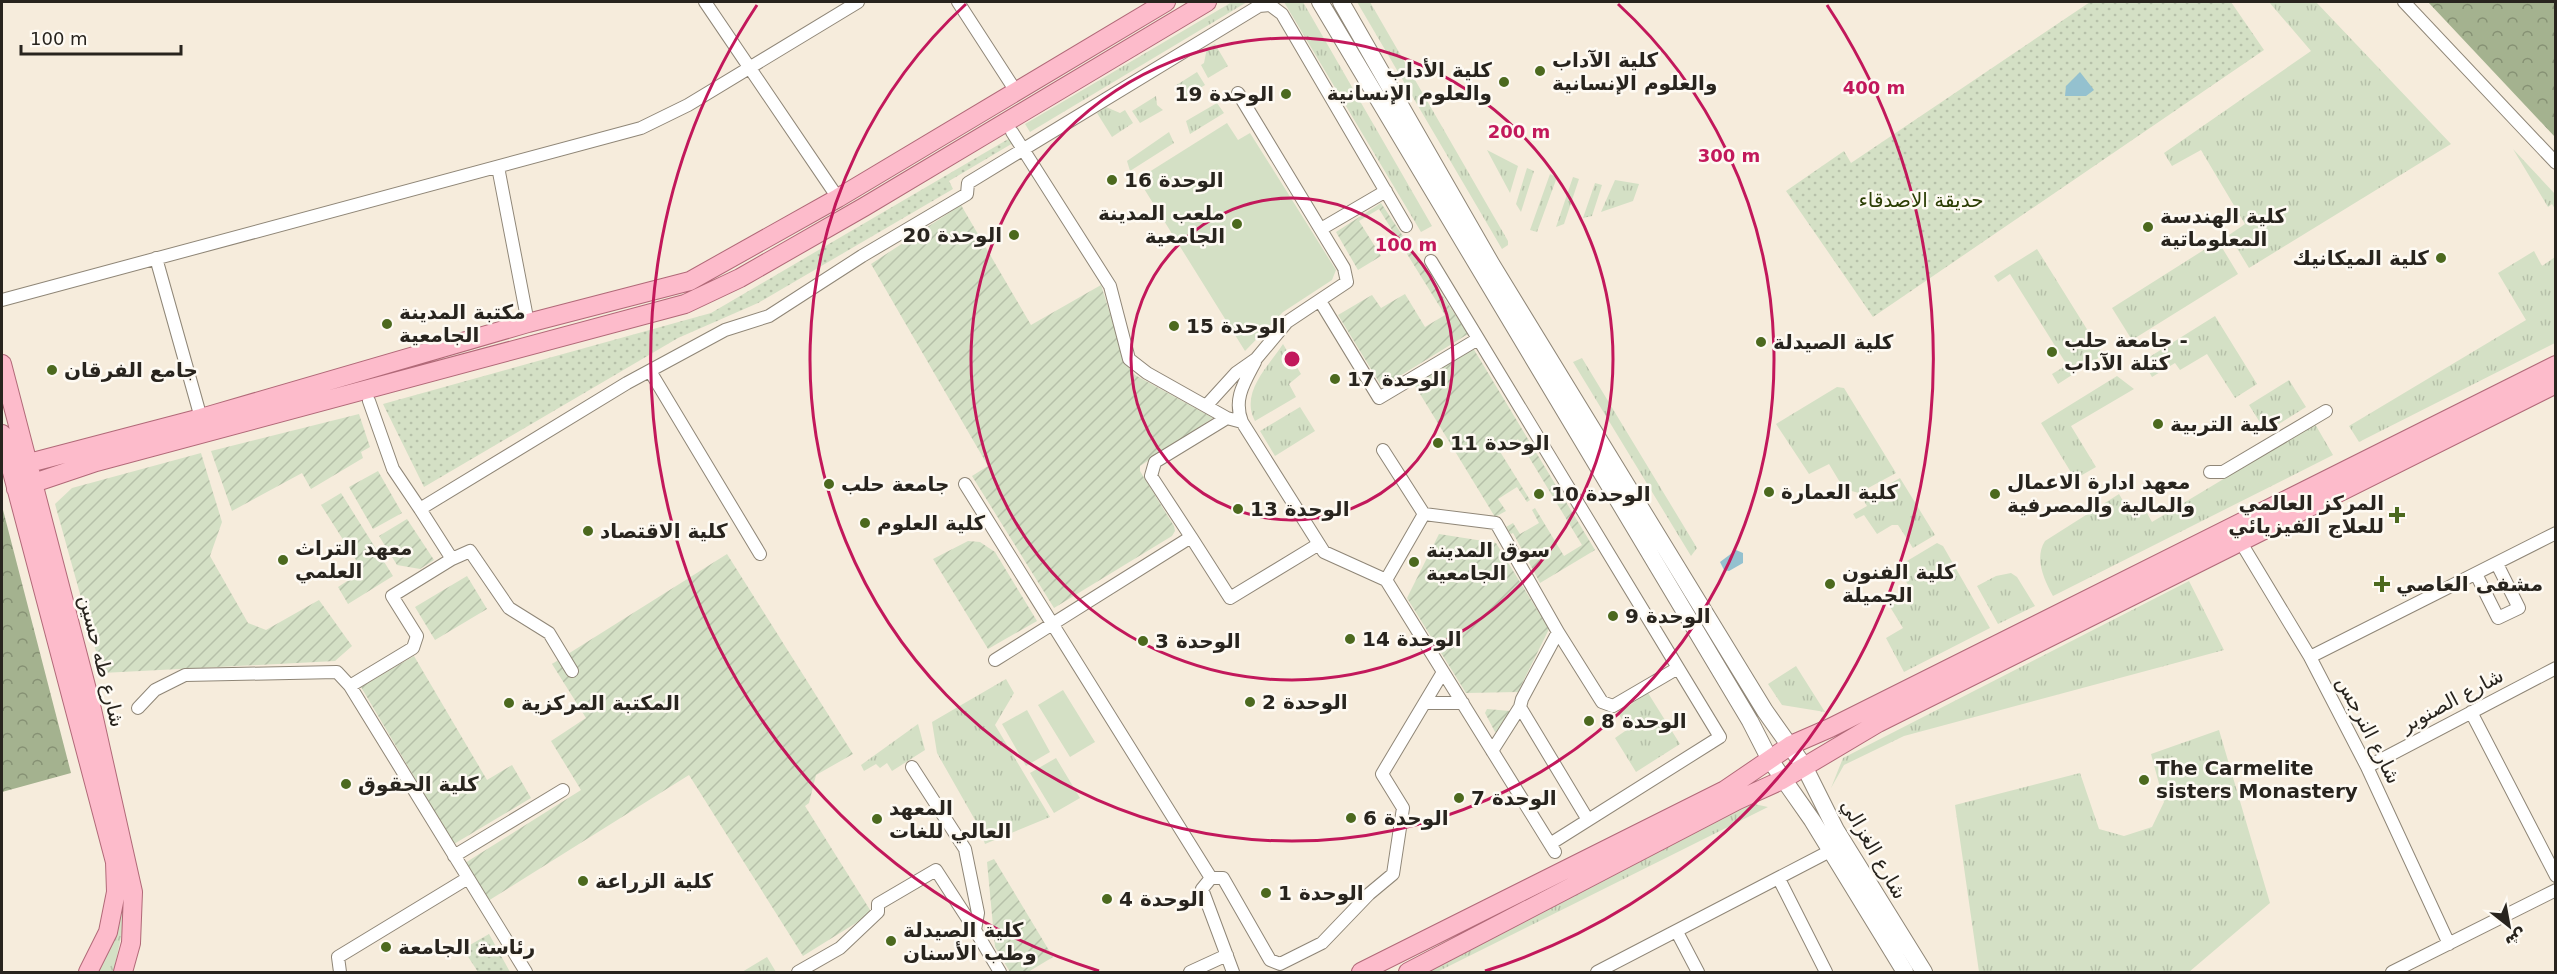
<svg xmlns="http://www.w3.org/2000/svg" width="2557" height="974" viewBox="0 0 2557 974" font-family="'DejaVu Sans',Cairo,sans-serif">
	<defs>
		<pattern id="grass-tufts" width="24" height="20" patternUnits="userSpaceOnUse" patternTransform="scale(1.5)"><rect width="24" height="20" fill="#d4e0c5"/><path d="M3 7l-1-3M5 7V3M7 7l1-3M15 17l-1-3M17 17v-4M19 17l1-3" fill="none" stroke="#b6c0a9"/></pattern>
		<pattern id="forest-crowns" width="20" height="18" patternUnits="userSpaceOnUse" patternTransform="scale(1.5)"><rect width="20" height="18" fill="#a4b28f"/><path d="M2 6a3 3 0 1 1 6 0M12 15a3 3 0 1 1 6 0" fill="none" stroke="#869174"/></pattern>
		<pattern id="park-dots" width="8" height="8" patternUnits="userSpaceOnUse" patternTransform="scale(1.5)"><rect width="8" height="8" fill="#d4e0c5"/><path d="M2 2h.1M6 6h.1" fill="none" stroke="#b6c0a9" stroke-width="1.8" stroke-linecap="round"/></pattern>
		<pattern id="garden-furrows" width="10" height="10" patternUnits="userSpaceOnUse" patternTransform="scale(1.5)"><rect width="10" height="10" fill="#d4e0c5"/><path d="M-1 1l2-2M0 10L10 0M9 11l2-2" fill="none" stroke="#b6c0a9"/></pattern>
	</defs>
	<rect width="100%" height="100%" fill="#f6ecdc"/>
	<path fill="url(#grass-tufts)" d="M 1232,2 L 1247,2 L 1030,132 L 1025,124 Z
		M 1284,2 L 1303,2 L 1432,226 L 1421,232 Z
		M 1357,2 L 1370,2 L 1508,241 L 1508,245 L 1502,249 Z
		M 2269,2 L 2316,2 L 2451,144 L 2249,268 L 2229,235 L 2245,224 L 2201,150 L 2172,166 L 2164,153 L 2311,51 Z
		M 1215,44 L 1228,66 L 1208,78 L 1201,65 L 1204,63 L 1207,48 Z
		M 1197,72 L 1205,85 L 1182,99 L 1181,93 L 1175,86 Z
		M 1156,96 L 1157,105 L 1163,110 L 1140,123 L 1132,111 Z
		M 1217,103 L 1224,113 L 1190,134 L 1186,121 Z
		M 1106,107 L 1120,113 L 1125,110 L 1133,123 L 1112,137 L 1097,113 Z
		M 1169,132 L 1174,143 L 1130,171 L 1127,161 Z
		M 2513,149 L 2555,194 L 2555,209 L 2552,204 L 2548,207 Z
		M 1487,150 L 1518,166 L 1510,193 Z
		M 1527,168 L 1534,171 L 1521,212 L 1516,204 Z
		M 1550,174 L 1557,177 L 1537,232 L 1530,230 Z
		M 1573,177 L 1579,179 L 1564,224 L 1556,227 Z
		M 1615,180 L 1639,184 L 1633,201 L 1601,212 Z
		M 1595,183 L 1602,185 L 1592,216 L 1583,218 Z
		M 2218,241 L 2238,274 L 2132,340 L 2112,308 Z
		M 2037,249 L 2103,355 L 2058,384 L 2052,374 L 2067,365 L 2010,274 L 1998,282 L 1994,276 Z
		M 2534,251 L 2542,266 L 2555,257 L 2555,343 L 2359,442 L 2349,426 L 2526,320 L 2498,273 Z
		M 2215,316 L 2257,384 L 2235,398 L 2207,354 L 2180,370 L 2175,363 L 2152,377 L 2143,361 Z
		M 1283,344 L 1301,374 L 1289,384 L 1296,397 L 1255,421 C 1240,393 1267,368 1283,344 Z
		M 1582,358 L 1697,548 L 1691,556 L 1573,362 Z
		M 2117,376 L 2134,389 L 2071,426 L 2096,467 L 2075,479 L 2041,423 Z
		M 2289,380 L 2306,407 L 2266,432 L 2249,405 Z
		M 1837,387 L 1844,388 L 1896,473 L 1859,493 L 1844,489 L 1829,464 L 1809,474 L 1776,424 Z
		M 1300,407 L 1315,431 L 1275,456 L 1260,431 Z
		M 2315,424 L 2333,455 L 2053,596 C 2044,580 2034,558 2045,541 L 2119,494 L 2129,511 L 2142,504 L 2152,522 Z
		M 1900,478 L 1935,535 L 1913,548 L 1898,525 L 1892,525 L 1877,534 L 1864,515 L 1856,519 L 1853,514 L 1867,506 L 1863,499 Z
		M 1937,543 L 1943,546 L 1990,628 L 1904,672 L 1886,638 L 1903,628 L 1887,602 L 1910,588 L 1897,567 Z
		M 2011,573 L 2017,577 L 2035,606 L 1998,624 L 1977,586 L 1996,576 Z
		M 2189,581 L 2224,650 L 1904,736 L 1844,765 L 1831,788 L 1843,758 Z
		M 1796,666 L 1825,712 L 1782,705 L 1768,684 Z
		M 1006,679 L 1014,693 L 995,725 L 1050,817 L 985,844 L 979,827 L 937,753 L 932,722 Z
		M 1648,693 L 1680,744 L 1636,772 L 1615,738 L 1628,729 L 1618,713 Z
		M 918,724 L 925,750 L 892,771 L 887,763 L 880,768 L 876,764 L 864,771 L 861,765 Z
		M 2219,730 L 2270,903 L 2189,972 L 1979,972 L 1955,805 L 2080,773 L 2099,829 L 2124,836 L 2152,827 L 2164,802 L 2151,754 Z
		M 1754,804 L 1768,807 L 1437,972 L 1420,972 L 1737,809 Z
		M 124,891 L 122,932 L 114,970 L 113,972 L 96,972 Z
		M 767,957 L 776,972 L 742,972 Z"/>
	<path fill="url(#forest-crowns)" d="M 2428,2 L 2555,2 L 2555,137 Z
		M 2,506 L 71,773 L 2,792 Z"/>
	<path fill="url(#park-dots)" d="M 2090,2 L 2231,2 L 2264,50 L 1873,317 L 1786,191 L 1844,151 L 1851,163 Z
		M 1010,138 L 1013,143 L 949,181 L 953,189 L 758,303 L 678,338 L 424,487 L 383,404 L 711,313 Z
		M 489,934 L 510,972 L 478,972 L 463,949 Z"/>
	<path fill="url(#garden-furrows)" d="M 1381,203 L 1468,334 L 1382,387 L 1338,315 L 1372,295 L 1381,308 L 1405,294 L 1425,327 L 1445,315 L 1379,209 L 1359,221 L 1381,256 L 1358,270 L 1336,232 Z
		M 961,205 L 1031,325 L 1101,285 L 1126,364 L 1135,375 L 1213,418 L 1140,466 L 1140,471 L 1174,526 L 1175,531 L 1172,536 L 1054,608 L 972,476 L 988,466 L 871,264 Z
		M 1473,348 L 1595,550 L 1540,583 L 1513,533 L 1511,534 L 1506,527 L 1513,523 L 1520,534 L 1539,523 L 1532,510 L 1535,508 L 1564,556 L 1582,545 L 1518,439 L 1499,450 L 1530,500 L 1527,502 L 1517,487 L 1498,499 L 1506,511 L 1495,517 L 1414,384 Z
		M 359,414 L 370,447 L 361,452 L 363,458 L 311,489 L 302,473 L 232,511 L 211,451 Z
		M 201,453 L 222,522 L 210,556 L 248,623 L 266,630 L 319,600 L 352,646 L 335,661 L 102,673 L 55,504 L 72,488 Z
		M 378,471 L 402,513 L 373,529 L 349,487 Z
		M 341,493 L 393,576 L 348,604 L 338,587 L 363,571 L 321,505 Z
		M 407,519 L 434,560 L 420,569 L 397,565 L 379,536 Z
		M 1439,534 L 1496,543 L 1549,629 L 1518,692 L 1466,693 L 1407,598 Z
		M 968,541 L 980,542 L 995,552 L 1037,621 L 988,649 L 933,559 Z
		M 727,554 L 853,754 L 816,775 L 809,803 L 805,806 L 872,913 L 803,956 L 689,775 L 488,901 L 465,863 L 581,790 L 551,741 L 586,718 L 552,664 Z
		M 467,576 L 487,609 L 435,640 L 415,607 Z
		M 414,656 L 487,780 L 512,765 L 531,798 L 454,844 L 361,687 Z
		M 1487,709 L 1510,711 L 1500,732 L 1495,732 L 1485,713 Z
		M 994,859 L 1053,957 L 1028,972 L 1010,972 L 995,947 L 987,862 Z"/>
	<path fill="#d4e0c5" d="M 1227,123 L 1238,140 L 1250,133 L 1336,270 L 1332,280 L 1283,312 L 1245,351 L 1138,179 Z
		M 1063,690 L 1095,742 L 1070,757 L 1038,705 Z
		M 1027,710 L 1050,752 L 1026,766 L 1002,724 Z
		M 1056,758 L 1080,798 L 1054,813 L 1030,773 Z"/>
	<path fill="#94c1cf" d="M 2080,72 L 2094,90 L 2086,96 L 2065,96 L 2066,86 Z
		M 1736,550 L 1743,553 L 1743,563 L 1729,571 L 1724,570 L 1720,562 Z"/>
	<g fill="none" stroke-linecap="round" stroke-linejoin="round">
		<defs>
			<path id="street" d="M 705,2 L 838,198
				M 958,2 L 1017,93
				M 2404,2 L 2556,163
				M 1012,132 L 1110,286 L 1129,359 L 1147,373 L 1227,418 L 1242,422 L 1324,552 L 1386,580 L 1555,852
				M 498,167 L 528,323
				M 1321,229 L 1386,191
				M 156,258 L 201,418
				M 1431,261 L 1720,737 L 1550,844
				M 2,300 L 641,128 L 688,105 L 858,2
				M 1320,301 L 1379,398 L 1478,339
				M 650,371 L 760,554
				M 369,401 L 393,469 L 420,509 L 627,383 L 725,330 L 769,316 L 862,256 L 967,194 L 968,183 L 1259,6 L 1270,5 L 1282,14 L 1406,226
				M 1206,406 L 1236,373 L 1256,359 L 1287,322 L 1347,282 L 1344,268 L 1238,93
				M 1242,422 C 1233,399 1244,383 1255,362
				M 1383,450 L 1424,514
				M 2210,472 L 2223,472 L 2326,411
				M 965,484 L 1211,878 L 1223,878 L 1270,960 L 1280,964 L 1322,943 L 1369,894 L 1393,874 L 1403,808 L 1382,774 L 1443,672
				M 420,509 L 452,559 L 392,596 L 417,636 L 413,648 L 350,686 L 526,972
				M 1191,537 L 1230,598 L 1319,544
				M 2240,541 L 2310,657 L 2367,767 L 2449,944
				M 452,559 L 470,551 L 509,608 L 549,633 L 572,671
				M 2476,574 L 2498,618 L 2519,608 L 2497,564
				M 1386,580 L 1424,514 L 1496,523 L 1558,632 L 1522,699 L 1520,707 L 1588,820
				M 1558,632 L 1602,702 L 1613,706 L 1678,668
				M 2310,657 L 2556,533
				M 995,660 L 1191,537 L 1151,476 L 1155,462 L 1227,418
				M 1425,703 L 1463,703
				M 138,708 L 155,690 L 185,675 L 337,672 L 350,686
				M 2471,712 L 2556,876
				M 1492,751 L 1520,707
				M 912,767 L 965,849 L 978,913 L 975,930 L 1000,972
				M 2367,767 L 2556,668
				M 454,856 L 563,790
				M 1211,878 L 1202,889 L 1233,972
				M 1779,879 L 1826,972
				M 1677,932 L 1698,972
				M 340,972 L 338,957 L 468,878
				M 798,972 L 840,948 L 878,912 L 878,904 L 936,870 L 975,930
				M 1190,972 L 1227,955
				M 1597,972 L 1832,850
				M 2392,972 L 2556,890"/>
			<path id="secondary" d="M 1320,2 L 1750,721 L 1770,760 L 1812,820 L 1905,972
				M 1341,2 L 1492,265 L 1765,711 L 1804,766 L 1836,830 L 1924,972"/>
			<path id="primary" d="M 2,364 L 91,705 L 133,892 L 131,943 L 123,972
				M 2,434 L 115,862 L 116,892 L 108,932 L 88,972
				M 10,468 L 201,418 L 528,323 L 690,281 L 838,198 L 1166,2
				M 16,489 L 96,462 L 685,304 L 740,278 L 864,207 L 1207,2
				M 1361,972 L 1725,790 L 1791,745 L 1830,728 L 2556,365
				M 1408,972 L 1738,800 L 1782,780 L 1878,723 L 2556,384"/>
		</defs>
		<use href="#street" stroke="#8f8677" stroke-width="14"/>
		<use href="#secondary" stroke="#8f8677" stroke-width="18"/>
		<use href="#primary" stroke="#b16978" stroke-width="20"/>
		<use href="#street" stroke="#fff" stroke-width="12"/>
		<use href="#secondary" stroke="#fff" stroke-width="16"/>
		<use href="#primary" stroke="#fdbbcb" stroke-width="18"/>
	</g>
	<g fill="none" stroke="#c2185b" stroke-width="3">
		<circle cx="1292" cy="359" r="161"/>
		<circle cx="1292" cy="359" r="321"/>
		<path d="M1618 4A482 482 0 1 1 966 4"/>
		<path d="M1099 971A642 642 0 0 1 757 5M1827 5A642 642 0 0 1 1485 971"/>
	</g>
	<g fill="#4c691e" stroke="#fefaf3" stroke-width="2">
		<circle cx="1540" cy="71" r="6"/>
		<circle cx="1504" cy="82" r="6"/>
		<circle cx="1286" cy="94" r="6"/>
		<circle cx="1112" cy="180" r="6"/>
		<circle cx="1237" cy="224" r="6"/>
		<circle cx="2148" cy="227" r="6"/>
		<circle cx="1014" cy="235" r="6"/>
		<circle cx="2441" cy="258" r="6"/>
		<circle cx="387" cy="324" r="6"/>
		<circle cx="1174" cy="326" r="6"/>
		<circle cx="1761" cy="342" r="6"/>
		<circle cx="2052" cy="352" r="6"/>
		<circle cx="52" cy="370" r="6"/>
		<circle cx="1335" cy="379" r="6"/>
		<circle cx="2158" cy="424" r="6"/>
		<circle cx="1438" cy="443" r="6"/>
		<circle cx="829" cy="484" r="6"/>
		<circle cx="1769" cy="492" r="6"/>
		<circle cx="1539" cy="494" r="6"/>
		<circle cx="1995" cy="494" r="6"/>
		<circle cx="1238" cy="509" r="6"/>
		<path d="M2394 506h6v6h6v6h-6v6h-6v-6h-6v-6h6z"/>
		<circle cx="865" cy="523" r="6"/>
		<circle cx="588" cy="531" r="6"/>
		<circle cx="283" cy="560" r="6"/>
		<circle cx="1414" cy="562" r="6"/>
		<circle cx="1830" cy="584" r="6"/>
		<path d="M2379 575h6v6h6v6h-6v6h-6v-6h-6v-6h6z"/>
		<circle cx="1613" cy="616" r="6"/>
		<circle cx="1350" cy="639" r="6"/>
		<circle cx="1143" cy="641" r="6"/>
		<circle cx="1250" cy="702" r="6"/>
		<circle cx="509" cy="703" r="6"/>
		<circle cx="1589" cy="721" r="6"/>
		<circle cx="2144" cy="780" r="6"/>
		<circle cx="346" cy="784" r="6"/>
		<circle cx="1459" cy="798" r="6"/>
		<circle cx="1351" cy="818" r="6"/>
		<circle cx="877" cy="819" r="6"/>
		<circle cx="583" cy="881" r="6"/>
		<circle cx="1266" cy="893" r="6"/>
		<circle cx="1107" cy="899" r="6"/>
		<circle cx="891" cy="941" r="6"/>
		<circle cx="386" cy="947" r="6"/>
	</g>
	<g text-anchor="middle" stroke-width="5" stroke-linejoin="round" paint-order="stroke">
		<g font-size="20" font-weight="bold" fill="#28241e" stroke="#fefaf3" text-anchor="start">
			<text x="1552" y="67">كلية الآداب<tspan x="1552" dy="23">والعلوم الإنسانية</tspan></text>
			<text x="1492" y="77" text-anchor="end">كلية الأداب<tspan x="1492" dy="23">والعلوم الإنسانية</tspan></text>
			<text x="1274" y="101" text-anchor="end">الوحدة 19</text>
			<text x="1124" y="187">الوحدة 16</text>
			<text x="1225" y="220" text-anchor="end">ملعب المدينة<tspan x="1225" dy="23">الجامعية</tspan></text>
			<text x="2160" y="223">كلية الهندسة<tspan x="2160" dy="23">المعلوماتية</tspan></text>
			<text x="1002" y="242" text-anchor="end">الوحدة 20</text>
			<text x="2429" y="265" text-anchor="end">كلية الميكانيك</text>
			<text x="399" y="319">مكتبة المدينة<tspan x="399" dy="23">الجامعية</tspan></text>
			<text x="1186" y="333">الوحدة 15</text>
			<text x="2064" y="347">جامعة حلب -<tspan x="2064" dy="23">كتلة الآداب</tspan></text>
			<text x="1773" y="349">كلية الصيدلة</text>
			<text x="64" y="377">جامع الفرقان</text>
			<text x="1347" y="386">الوحدة 17</text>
			<text x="2170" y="431">كلية التربية</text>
			<text x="1450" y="450">الوحدة 11</text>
			<text x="2007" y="489">معهد ادارة الاعمال<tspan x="2007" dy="23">والمالية والمصرفية</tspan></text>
			<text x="841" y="491">جامعة حلب</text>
			<text x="1781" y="499">كلية العمارة</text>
			<text x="1551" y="501">الوحدة 10</text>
			<text x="2384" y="510" text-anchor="end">المركز العالمي<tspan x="2384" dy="23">للعلاج الفيزيائي</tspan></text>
			<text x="1250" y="516">الوحدة 13</text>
			<text x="877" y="530">كلية العلوم</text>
			<text x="600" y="538">كلية الاقتصاد</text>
			<text x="295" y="555">معهد التراث<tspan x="295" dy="23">العلمي</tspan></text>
			<text x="1426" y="557">سوق المدينة<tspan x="1426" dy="23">الجامعية</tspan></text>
			<text x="1842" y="579">كلية الفنون<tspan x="1842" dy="23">الجميلة</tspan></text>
			<text x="2396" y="591">مشفى العاصي</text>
			<text x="1625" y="623">الوحدة 9</text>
			<text x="1362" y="646">الوحدة 14</text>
			<text x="1155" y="648">الوحدة 3</text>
			<text x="1262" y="709">الوحدة 2</text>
			<text x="521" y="710">المكتبة المركزية</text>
			<text x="1601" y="728">الوحدة 8</text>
			<text x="2156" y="775">The Carmelite<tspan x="2156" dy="23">sisters Monastery</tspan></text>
			<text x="358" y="791">كلية الحقوق</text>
			<text x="1471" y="805">الوحدة 7</text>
			<text x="889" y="815">المعهد<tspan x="889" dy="23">العالي للغات</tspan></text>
			<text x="1363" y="825">الوحدة 6</text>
			<text x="595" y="888">كلية الزراعة</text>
			<text x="1278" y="900">الوحدة 1</text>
			<text x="1119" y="906">الوحدة 4</text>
			<text x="903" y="937">كلية الصيدلة<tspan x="903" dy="23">وطب الأسنان</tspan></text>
			<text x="398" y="954">رئاسة الجامعة</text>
		</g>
		<g font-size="20" fill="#2c3e04" stroke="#fefaf3">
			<text x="1921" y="207">حديقة الاصدقاء</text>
		</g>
		<g font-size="20" fill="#28241e" stroke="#fefaf3">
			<text transform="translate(102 661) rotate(76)" y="7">شارع طه حسين</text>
			<text transform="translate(2452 700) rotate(-28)" y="7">شارع الصنوبر</text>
			<text transform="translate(2369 730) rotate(63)" y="7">شارع النرجس</text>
			<text transform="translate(1874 849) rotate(60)" y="7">شارع الغزالي</text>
		</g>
	</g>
	<circle cx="1292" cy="359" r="9" fill="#c2185b" stroke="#fefaf3" stroke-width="3"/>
	<g font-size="18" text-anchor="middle" font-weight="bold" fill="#c2185b" stroke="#fefaf3" stroke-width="5" stroke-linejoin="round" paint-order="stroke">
		<text x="1874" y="94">400 m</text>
		<text x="1519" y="138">200 m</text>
		<text x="1729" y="162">300 m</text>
		<text x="1406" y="251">100 m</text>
	</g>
	<rect width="2557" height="974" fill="none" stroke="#28241e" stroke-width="6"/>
	<g transform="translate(2509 926) rotate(149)" stroke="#fefaf3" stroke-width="4.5" paint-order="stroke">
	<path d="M0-4.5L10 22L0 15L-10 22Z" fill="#28241e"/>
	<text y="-9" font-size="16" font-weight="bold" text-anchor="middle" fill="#28241e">ش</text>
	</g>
	<path d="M21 45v9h160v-9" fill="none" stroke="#28241e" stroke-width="3"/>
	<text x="30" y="45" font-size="18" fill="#28241e" stroke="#fefaf3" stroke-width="4.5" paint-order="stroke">100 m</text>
</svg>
